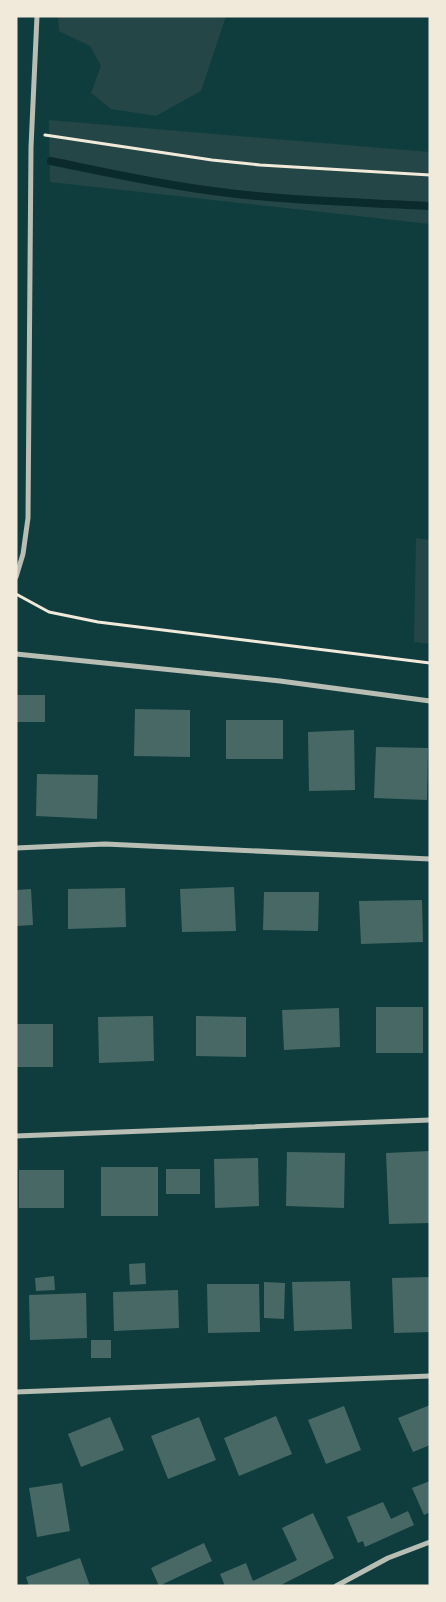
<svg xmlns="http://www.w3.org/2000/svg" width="446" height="1602" viewBox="0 0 446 1602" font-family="'Space Grotesk',sans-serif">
	<rect width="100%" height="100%" fill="#0f3d3e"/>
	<path fill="#244646" d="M 58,16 L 226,16 L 201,91 L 156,116 L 111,109 L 91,93 L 101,66 L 90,46 L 59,31 Z
		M 49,120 L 430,152 L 430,224 L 50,182 Z
		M 416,538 L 430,540 L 430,644 L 414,642 Z"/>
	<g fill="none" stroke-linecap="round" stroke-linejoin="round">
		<path stroke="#0a2a2b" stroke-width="8" d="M 51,161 C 105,172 158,184 213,191 C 285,201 357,202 430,206"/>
	</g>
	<path fill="#486865" d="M 16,695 L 45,695 L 45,722 L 16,722 Z
		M 135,709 L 190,710 L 190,757 L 134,756 Z
		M 226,720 L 283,720 L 283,759 L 226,759 Z
		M 354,730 L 355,790 L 309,791 L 308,732 Z
		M 376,747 L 428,748 L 427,800 L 374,798 Z
		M 37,774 L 98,775 L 97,819 L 36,816 Z
		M 234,887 L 236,931 L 182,932 L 180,889 Z
		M 125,888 L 126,927 L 68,929 L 68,889 Z
		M 31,889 L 33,925 L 16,926 L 16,890 Z
		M 264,892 L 319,892 L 318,931 L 263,930 Z
		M 422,900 L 423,942 L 361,944 L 359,901 Z
		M 376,1007 L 423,1007 L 423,1053 L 376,1053 Z
		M 339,1008 L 340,1047 L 284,1050 L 282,1010 Z
		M 153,1016 L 154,1061 L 99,1063 L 98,1017 Z
		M 196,1016 L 246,1017 L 246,1057 L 196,1056 Z
		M 16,1024 L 53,1024 L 53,1067 L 16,1067 Z
		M 430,1151 L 430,1223 L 389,1224 L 386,1153 Z
		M 287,1152 L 345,1153 L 344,1208 L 286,1206 Z
		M 258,1158 L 259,1206 L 215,1208 L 214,1159 Z
		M 101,1167 L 158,1167 L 158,1216 L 101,1216 Z
		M 166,1169 L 200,1169 L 200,1194 L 166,1194 Z
		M 19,1170 L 64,1170 L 64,1208 L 19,1208 Z
		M 145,1263 L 146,1284 L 130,1285 L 129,1264 Z
		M 54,1276 L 55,1290 L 36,1291 L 35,1278 Z
		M 430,1277 L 430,1332 L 394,1333 L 392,1278 Z
		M 350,1281 L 352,1329 L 294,1331 L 292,1282 Z
		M 264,1282 L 285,1283 L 284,1319 L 264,1318 Z
		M 207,1284 L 259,1284 L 260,1332 L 208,1333 Z
		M 178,1290 L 179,1328 L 114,1331 L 113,1292 Z
		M 86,1293 L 87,1338 L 30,1340 L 29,1295 Z
		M 91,1340 L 111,1340 L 111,1358 L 91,1358 Z
		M 430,1405 L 430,1445 L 413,1452 L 398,1418 Z
		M 344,1406 L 361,1450 L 326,1464 L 308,1420 Z
		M 276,1416 L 292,1454 L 239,1476 L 224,1438 Z
		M 110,1417 L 124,1450 L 81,1467 L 68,1434 Z
		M 199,1417 L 216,1460 L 168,1479 L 151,1436 Z
		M 430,1481 L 430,1512 L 424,1515 L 412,1488 Z
		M 62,1483 L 70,1531 L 37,1537 L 29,1488 Z
		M 383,1502 L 391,1519 L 408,1511 L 414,1525 L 365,1547 L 363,1541 L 358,1543 L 347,1517 Z
		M 313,1513 L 334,1558 L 279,1586 L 225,1586 L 220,1574 L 246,1563 L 253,1581 L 297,1560 L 282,1528 Z
		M 204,1543 L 212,1561 L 159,1586 L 151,1568 Z
		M 80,1558 L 90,1586 L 29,1586 L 26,1577 Z"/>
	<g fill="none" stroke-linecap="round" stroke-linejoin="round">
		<path stroke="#f1e9da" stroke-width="3" d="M 45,135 L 212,160 L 260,165 L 430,175
			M 16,594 L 49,612 L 98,622 L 430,663"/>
		<path stroke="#b8beb3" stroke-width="5" d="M 16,577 L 23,554 L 28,518 L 31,147 L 37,16
			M 16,654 L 280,681 L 430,701
			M 16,848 L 105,844 L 430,859
			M 16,1136 L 430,1120
			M 16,1392 L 430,1376
			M 336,1586 L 388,1558 L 430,1542"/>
	</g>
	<rect width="446" height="1602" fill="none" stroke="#f1e9da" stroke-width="35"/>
</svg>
